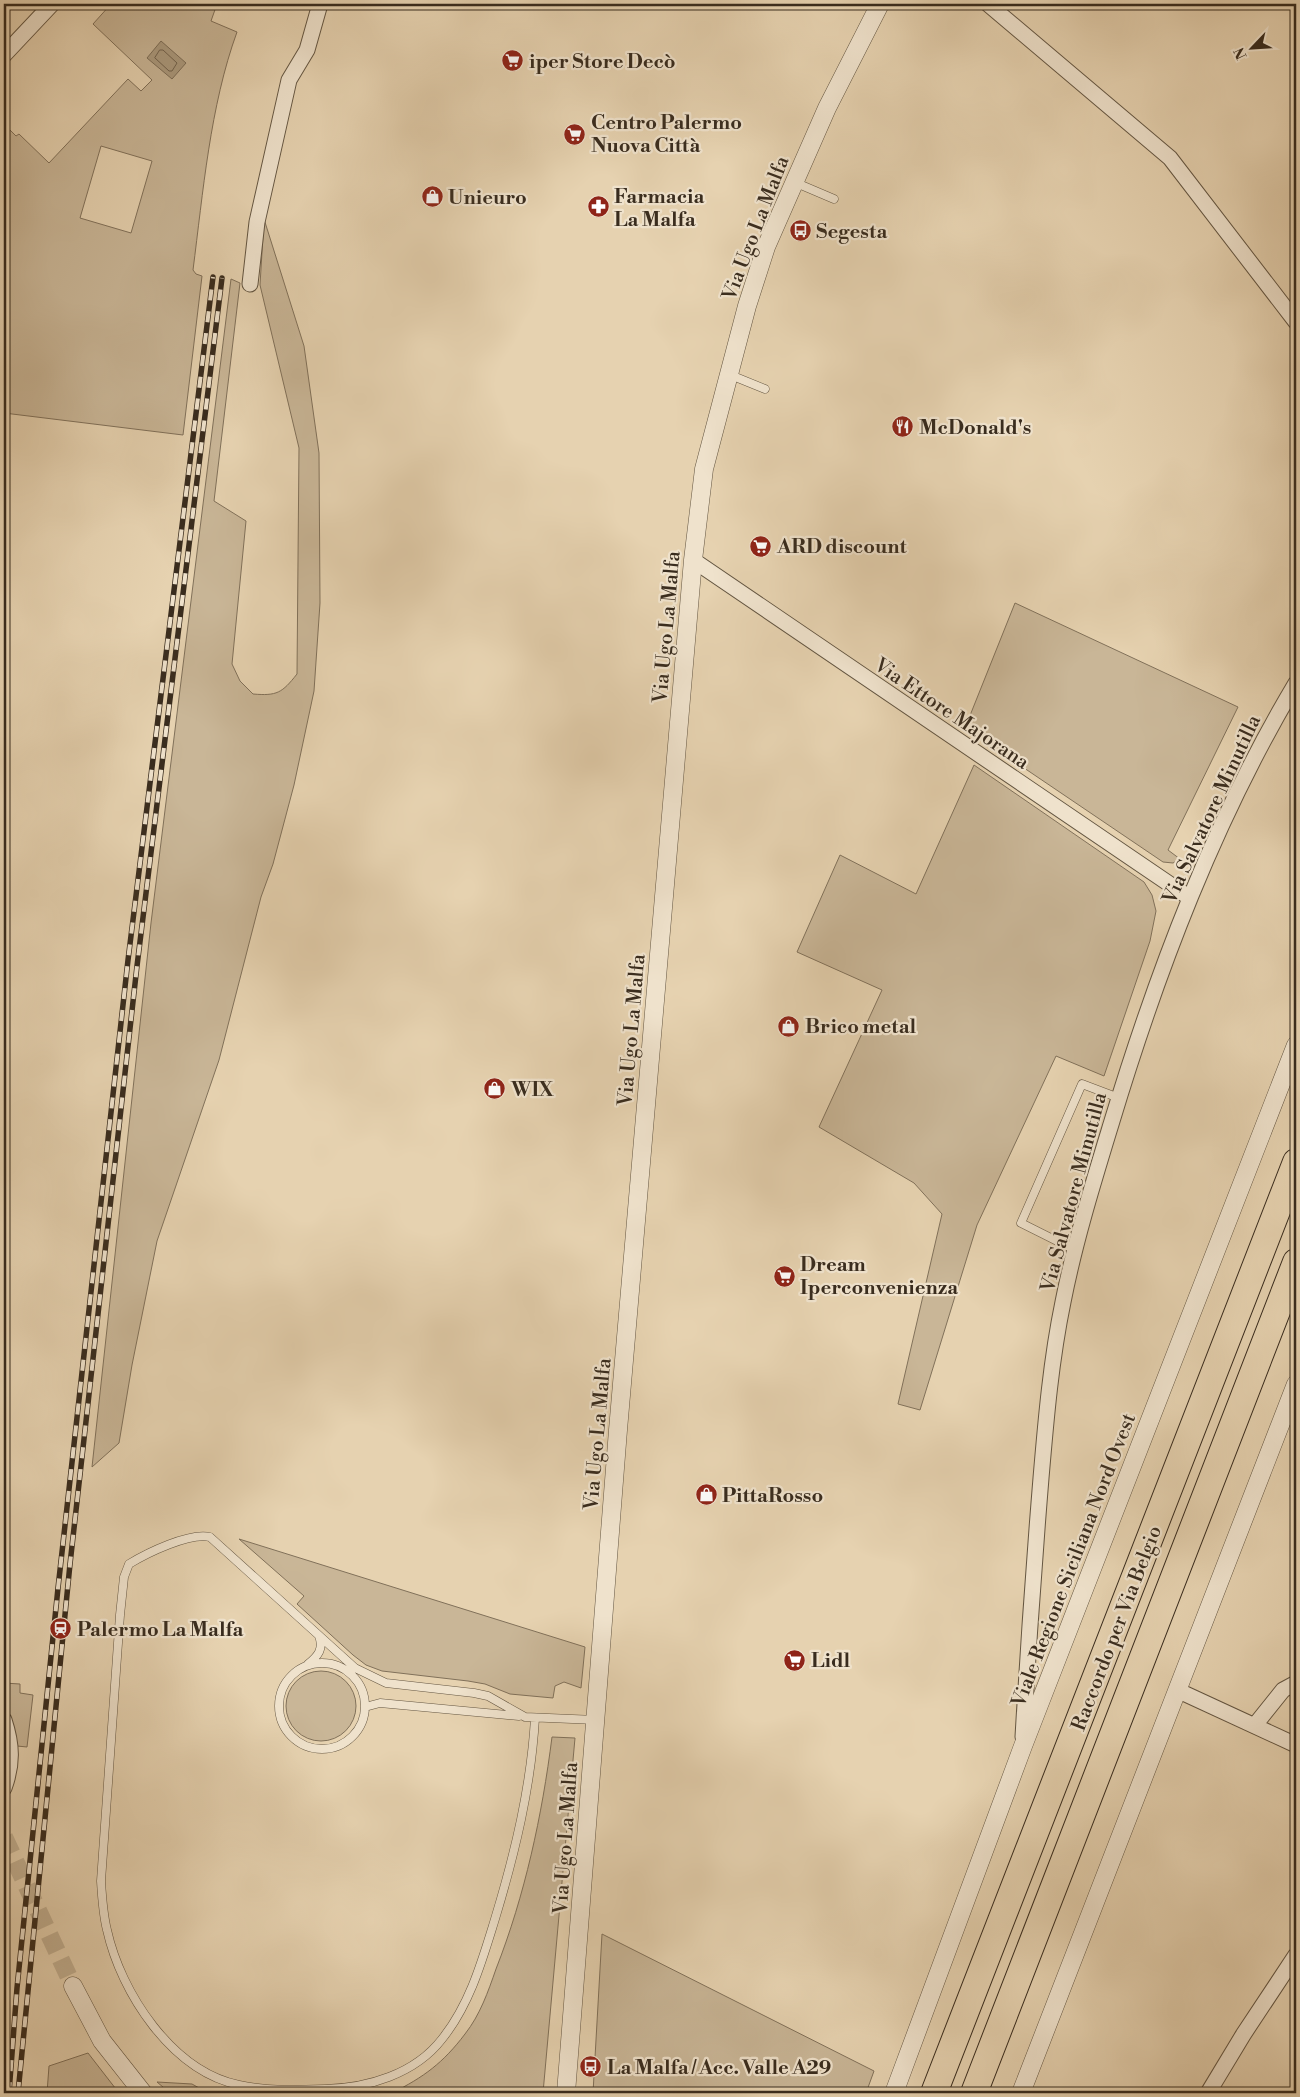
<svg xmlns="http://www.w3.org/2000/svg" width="1300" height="2097" viewBox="0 0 1300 2097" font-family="'Libre Bodoni',serif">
	<rect width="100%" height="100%" fill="#e6d2b0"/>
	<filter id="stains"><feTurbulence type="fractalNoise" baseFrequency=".004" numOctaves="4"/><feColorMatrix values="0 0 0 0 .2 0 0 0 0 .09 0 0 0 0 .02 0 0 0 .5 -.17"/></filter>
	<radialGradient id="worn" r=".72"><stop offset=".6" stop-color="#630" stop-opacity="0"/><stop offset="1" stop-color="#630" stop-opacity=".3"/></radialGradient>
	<path fill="#c9b697" stroke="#81715a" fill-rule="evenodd" d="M 111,4 L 217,4 L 211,21 L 237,32 C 210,106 203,193 193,270 L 196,274 L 202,276 L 183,435 L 4,413 L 4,124 L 16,136 L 19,134 L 49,163 L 128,79 L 141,91 L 152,80 L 93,24 ZM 101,146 L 152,161 L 131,233 L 80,218 Z
		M 264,219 L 304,346 L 319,453 L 320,603 L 314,691 L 294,785 L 273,864 L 261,897 L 219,1060 L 157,1241 L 132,1365 L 119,1443 L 92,1467 L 151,923 L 231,279 L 240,283 L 214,501 L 246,521 L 232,664 L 240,681 L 253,694 C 277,696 282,693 297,674 L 299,448 L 260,285 Z
		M 1015,603 L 1238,707 L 1168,850 L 1180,859 L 1173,863 L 1163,862 L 965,728 Z
		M 974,765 L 1144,882 L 1152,895 L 1156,911 L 1150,941 L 1104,1076 L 1056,1056 L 977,1225 L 920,1410 L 898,1404 L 942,1214 L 914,1183 L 819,1127 L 882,990 L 797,952 L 840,855 L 916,894 Z
		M 239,1539 L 585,1647 L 581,1688 L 564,1682 L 555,1686 L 553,1698 L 510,1694 L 485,1684 L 468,1681 L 382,1671 L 366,1665 L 353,1655 L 297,1604 L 304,1596 Z
		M286 1706a35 35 0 1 1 70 0a35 35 0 1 1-70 0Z
		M 4,1683 L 20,1684 L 20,1693 L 33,1695 L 27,1747 L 17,1746 L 11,1719 L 4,1705 Z
		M 552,1737 L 575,1738 L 543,2093 L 392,2093 C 424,2077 443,2063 465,2034 C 480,2015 488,1992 496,1969 C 525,1895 542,1816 552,1737 Z
		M 602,1934 L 874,2071 L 866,2093 L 593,2093 Z
		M 88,2053 L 119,2093 L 47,2093 L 49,2066 Z
		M 157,2082 L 192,2084 L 208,2093 L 170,2093 Z"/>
	<path fill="#ab9a7e" stroke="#7d6e58" d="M 161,41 L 186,63 L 172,79 L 147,58 Z"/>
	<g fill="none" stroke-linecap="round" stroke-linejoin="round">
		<path stroke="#72634e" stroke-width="1" d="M 160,50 L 163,50 L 177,63 L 172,71 L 169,71 L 155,58 Z"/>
		<path stroke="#c3b193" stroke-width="18" stroke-dasharray="18 9" stroke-linecap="butt" d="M 4,1837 L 73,1986"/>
		<defs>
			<path id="service" d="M 794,182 L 834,199
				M 728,374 L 765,389
				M 1075,1250 L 1021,1223 L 1082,1084 L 1119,1098
				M279 1706a43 43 0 1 1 86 0a43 43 0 1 1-86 0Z
				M 308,1664 C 318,1656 324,1649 319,1636
				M 365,1707 L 380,1703 L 519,1716
				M 535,1718 C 531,1787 515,1853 495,1919 C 482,1961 470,2004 442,2039 C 415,2074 368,2088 325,2089 C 297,2090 267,2091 239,2085 C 172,2071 121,1993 107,1930 C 103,1914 102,1898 101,1881 L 120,1615 L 124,1577 L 129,1564 C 147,1553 190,1532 210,1537 L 355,1668 L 386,1683 L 474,1693 L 488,1696 L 525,1717 L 596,1720"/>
			<path id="minor" d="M 988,4 L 1170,158 L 1296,322
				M 4,55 L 52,4
				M 250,284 L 257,222 L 289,80 L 307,50 L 320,4
				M 693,560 L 1190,898
				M 1179,1691 L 1296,1745
				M 4,1720 C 12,1744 13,1764 4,1788
				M 1255,1725 L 1283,1690 L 1296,1683
				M 1023,1737 C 1028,1650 1034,1564 1041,1478 C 1046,1419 1051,1360 1063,1302 C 1075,1241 1094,1180 1112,1121 C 1158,969 1215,819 1296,683
				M 1208,2093 L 1243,2035 L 1296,1955"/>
			<path id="tertiary" d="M 73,1986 L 102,2041 L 143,2093
				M 566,2093 L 618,1430 L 693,560 L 704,469 L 747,306 L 766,247 L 827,108 L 880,4
				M 894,2093 L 1023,1746 L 1296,1045
				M 1021,2093 L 1296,1384"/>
			<path id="motorway" d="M 934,2093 L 1296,1162
				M 974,2093 L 1296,1262"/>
		</defs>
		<use href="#service" stroke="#645642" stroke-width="9"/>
		<use href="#minor" stroke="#645642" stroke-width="17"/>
		<use href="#tertiary" stroke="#645642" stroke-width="19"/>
		<use href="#motorway" stroke="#392c1e" stroke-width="28"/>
		<path stroke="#392c1e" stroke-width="3" stroke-dasharray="1 2.5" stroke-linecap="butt" d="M 4,1590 L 8,1586"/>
		<use href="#service" stroke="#efe2cc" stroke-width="8"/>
		<use href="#minor" stroke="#efe2cc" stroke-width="15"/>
		<use href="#tertiary" stroke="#efe2cc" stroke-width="18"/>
		<use href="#motorway" stroke="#e6d2b0" stroke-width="26"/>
		<defs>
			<path id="rail" d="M 9,2093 L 17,1988 L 58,1588 L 128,960 L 213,277
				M 18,2093 L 70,1564 L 137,966 L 222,278"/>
		</defs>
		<use href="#rail" stroke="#392c1e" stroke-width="5.5"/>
		<use href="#rail" stroke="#efe2cc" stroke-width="4" stroke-dasharray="11" stroke-linecap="butt"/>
	</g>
	<defs>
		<symbol id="supermarket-disc" viewBox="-11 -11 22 22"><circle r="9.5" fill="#8f2418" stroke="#efe2cc"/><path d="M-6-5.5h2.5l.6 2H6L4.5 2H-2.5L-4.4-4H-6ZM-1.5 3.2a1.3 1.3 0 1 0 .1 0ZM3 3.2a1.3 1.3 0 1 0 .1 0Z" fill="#fff"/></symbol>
		<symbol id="shop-disc" viewBox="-11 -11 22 22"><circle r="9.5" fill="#8f2418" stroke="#efe2cc"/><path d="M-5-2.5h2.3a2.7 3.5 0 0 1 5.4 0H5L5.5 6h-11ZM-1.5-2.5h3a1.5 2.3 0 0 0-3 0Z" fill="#fff"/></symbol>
		<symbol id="pharmacy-disc" viewBox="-11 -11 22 22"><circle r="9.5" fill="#8f2418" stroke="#efe2cc"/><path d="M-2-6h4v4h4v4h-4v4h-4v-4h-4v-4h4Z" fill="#fff"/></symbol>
		<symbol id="bus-disc" viewBox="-11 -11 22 22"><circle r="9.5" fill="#8f2418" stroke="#efe2cc"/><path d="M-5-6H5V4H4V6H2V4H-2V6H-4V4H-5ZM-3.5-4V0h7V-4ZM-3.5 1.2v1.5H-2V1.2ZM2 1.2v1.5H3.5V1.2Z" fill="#fff"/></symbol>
		<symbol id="restaurant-disc" viewBox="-11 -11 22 22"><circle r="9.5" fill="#8f2418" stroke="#efe2cc"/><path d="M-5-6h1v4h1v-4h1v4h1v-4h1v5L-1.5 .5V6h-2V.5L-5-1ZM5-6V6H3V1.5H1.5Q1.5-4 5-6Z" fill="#fff"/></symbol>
		<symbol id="station-disc" viewBox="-11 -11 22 22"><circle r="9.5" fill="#8f2418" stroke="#efe2cc"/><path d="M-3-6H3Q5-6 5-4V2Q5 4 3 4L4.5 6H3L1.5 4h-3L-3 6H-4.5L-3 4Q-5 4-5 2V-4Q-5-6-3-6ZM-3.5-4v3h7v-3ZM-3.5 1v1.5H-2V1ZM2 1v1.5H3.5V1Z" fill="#fff"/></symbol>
	</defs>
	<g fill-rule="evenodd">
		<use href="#supermarket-disc" x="500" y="48" width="25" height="25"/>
		<use href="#supermarket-disc" x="562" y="122" width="25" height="25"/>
		<use href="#shop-disc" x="420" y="184" width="25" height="25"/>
		<use href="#pharmacy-disc" x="586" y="194" width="25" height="25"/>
		<use href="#bus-disc" x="788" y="218" width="25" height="25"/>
		<use href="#restaurant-disc" x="890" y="414" width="25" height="25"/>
		<use href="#supermarket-disc" x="748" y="534" width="25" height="25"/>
		<use href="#shop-disc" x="776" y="1014" width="25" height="25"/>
		<use href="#shop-disc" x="482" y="1076" width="25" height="25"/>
		<use href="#supermarket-disc" x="772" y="1264" width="25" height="25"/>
		<use href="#shop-disc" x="694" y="1482" width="25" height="25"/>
		<use href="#station-disc" x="48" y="1616" width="25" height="25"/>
		<use href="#supermarket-disc" x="782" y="1648" width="25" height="25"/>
		<use href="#bus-disc" x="578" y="2054" width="25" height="25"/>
	</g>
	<g text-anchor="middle" stroke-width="4.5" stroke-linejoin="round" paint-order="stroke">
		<g font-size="20" font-weight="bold" fill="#392c1e" stroke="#efe2cc" text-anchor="start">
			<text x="529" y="68">iper Store Decò</text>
			<text x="591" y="129">Centro Palermo<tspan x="591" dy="23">Nuova Città</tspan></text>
			<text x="614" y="203">Farmacia<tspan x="614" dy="23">La Malfa</tspan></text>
			<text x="448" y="204">Unieuro</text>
			<text x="816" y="238">Segesta</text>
			<text x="919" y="434">McDonald's</text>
			<text x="777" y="553">ARD discount</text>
			<text x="805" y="1033">Brico metal</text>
			<text x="511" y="1096">WIX</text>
			<text x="800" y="1271">Dream<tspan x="800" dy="23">Iperconvenienza</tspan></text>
			<text x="722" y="1502">PittaRosso</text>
			<text x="77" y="1636">Palermo La Malfa</text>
			<text x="811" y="1667">Lidl</text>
			<text x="607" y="2074">La Malfa / Acc. Valle A29</text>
		</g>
		<g font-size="20" fill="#392c1e" stroke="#efe2cc">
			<text transform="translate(755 228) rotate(-69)" y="7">Via Ugo La Malfa</text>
			<text transform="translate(666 627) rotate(-85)" y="7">Via Ugo La Malfa</text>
			<text transform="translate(952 713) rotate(34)" y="7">Via Ettore Majorana</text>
			<text transform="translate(1211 809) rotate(-65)" y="7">Via Salvatore Minutilla</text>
			<text transform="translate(631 1030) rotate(-85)" y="7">Via Ugo La Malfa</text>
			<text transform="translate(1073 1192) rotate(-75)" y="7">Via Salvatore Minutilla</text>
			<text transform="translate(597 1434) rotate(-85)" y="7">Via Ugo La Malfa</text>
			<text transform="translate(1073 1560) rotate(-69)" y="7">Viale Regione Siciliana Nord Ovest</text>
			<text transform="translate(1116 1628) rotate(-69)" y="7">Raccordo per Via Belgio</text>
			<text transform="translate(565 1838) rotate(-86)" y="7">Via Ugo La Malfa</text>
		</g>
	</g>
	<rect width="1300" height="2097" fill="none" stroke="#e6d2b0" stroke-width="20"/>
	<rect x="5" y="5" width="1290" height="2087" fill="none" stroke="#392c1e" stroke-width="2.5"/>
	<rect x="10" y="10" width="1280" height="2077" fill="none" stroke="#392c1e"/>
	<g transform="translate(1252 48) rotate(245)" stroke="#efe2cc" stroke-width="4" paint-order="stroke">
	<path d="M0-4L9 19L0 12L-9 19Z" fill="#392c1e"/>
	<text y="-8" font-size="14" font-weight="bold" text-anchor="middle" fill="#392c1e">N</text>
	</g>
	<rect width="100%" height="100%" filter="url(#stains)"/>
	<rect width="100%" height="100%" fill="url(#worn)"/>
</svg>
